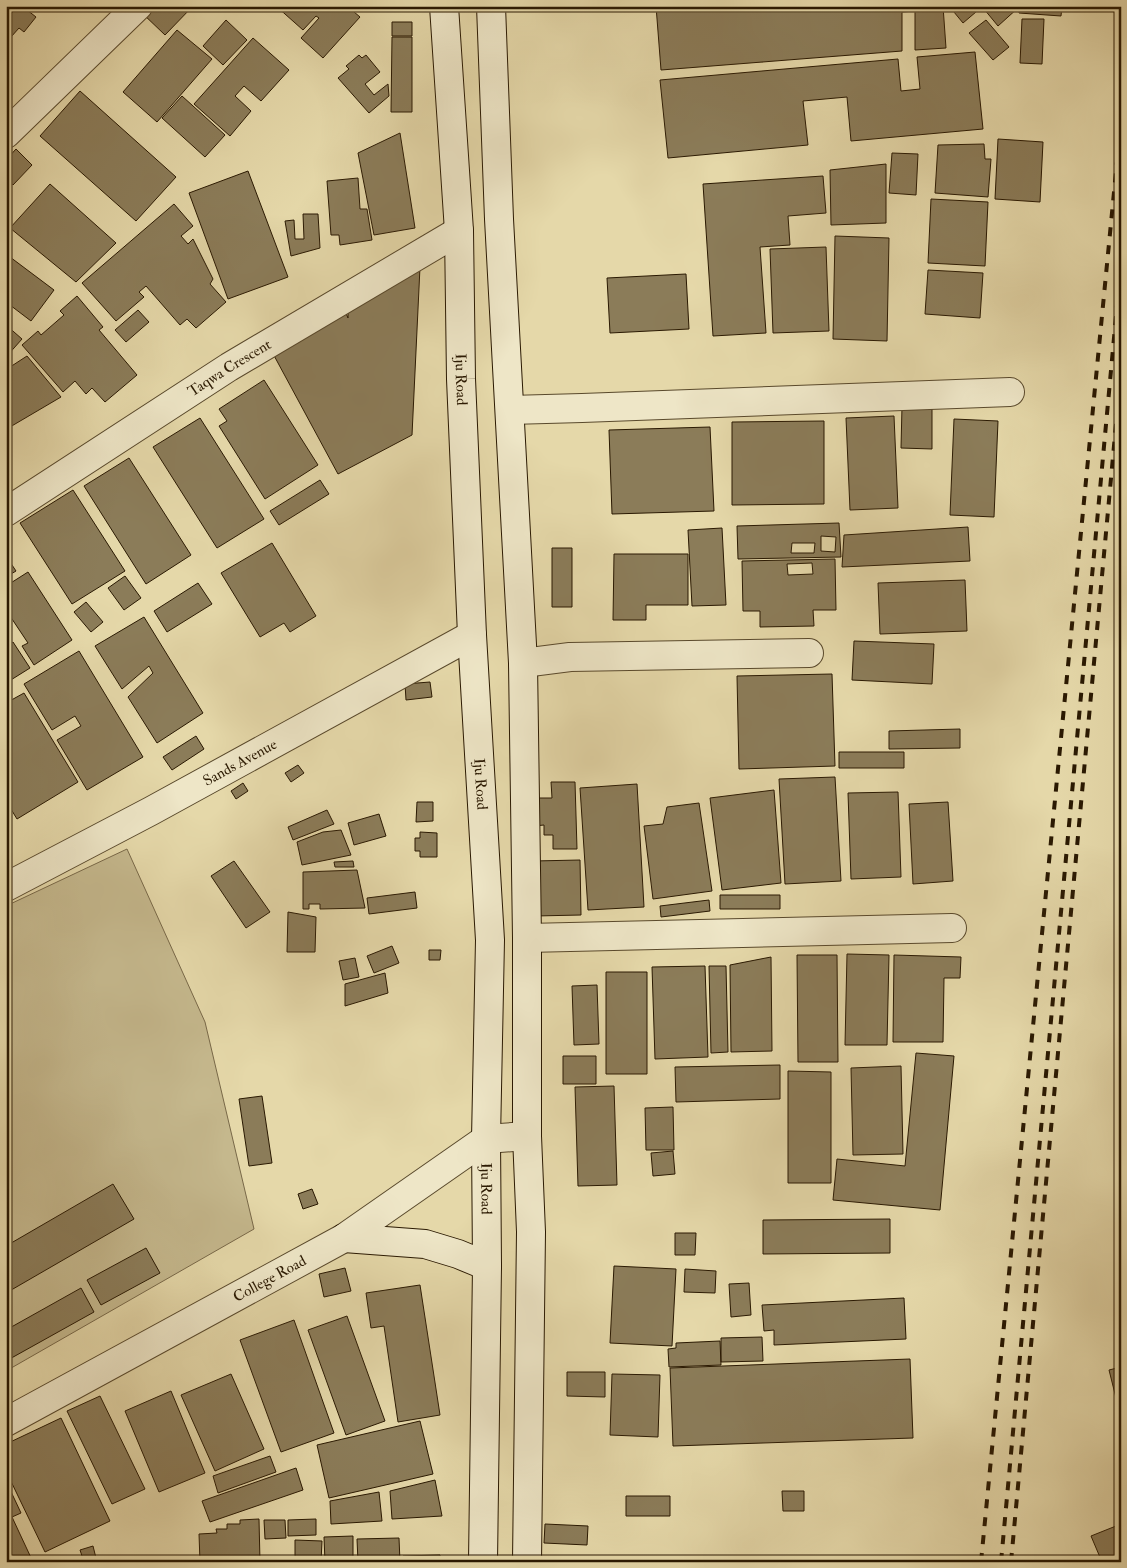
<svg xmlns="http://www.w3.org/2000/svg" width="1127" height="1568" viewBox="0 0 1127 1568" font-family="'IM FELL Double Pica',serif">
	<rect width="100%" height="100%" fill="#e5d8a9"/>
	<filter id="stains"><feTurbulence type="fractalNoise" baseFrequency=".004" numOctaves="4"/><feColorMatrix values="0 0 0 0 .2 0 0 0 0 .09 0 0 0 0 .02 0 0 0 .5 -.17"/></filter>
	<radialGradient id="worn" r=".72"><stop offset=".6" stop-color="#630" stop-opacity="0"/><stop offset="1" stop-color="#630" stop-opacity=".3"/></radialGradient>
	<path fill="#c5b88d" stroke="#786848" d="M 127,849 L 205,1022 L 254,1229 L 6,1371 L 6,906 Z"/>
	<path fill="#8b7c59" stroke="#2a1902" fill-rule="evenodd" d="M 6,6 L 22,6 L 36,17 L 24,32 L 19,28 L 11,37 L 6,34 Z
		M 147,6 L 193,6 L 165,35 L 141,12 Z
		M 276,6 L 347,6 L 360,17 L 323,58 L 301,38 L 319,18 L 316,16 L 303,30 Z
		M 656,6 L 943,6 L 946,48 L 915,50 L 915,11 L 902,12 L 902,51 L 661,70 Z
		M 949,6 L 983,6 L 963,23 Z
		M 987,6 L 1017,6 L 1018,8 L 998,26 L 984,9 Z
		M 1019,6 L 1062,6 L 1061,16 L 1019,13 Z
		M 1022,19 L 1044,19 L 1042,64 L 1020,63 Z
		M 226,20 L 247,40 L 223,65 L 203,46 Z
		M 986,20 L 1009,47 L 993,60 L 969,33 Z
		M 392,22 L 412,22 L 412,36 L 392,36 Z
		M 177,30 L 212,59 L 157,122 L 123,92 Z
		M 392,37 L 412,37 L 412,112 L 391,112 Z
		M 253,38 L 289,70 L 261,101 L 244,86 L 235,96 L 251,111 L 230,136 L 194,104 Z
		M 975,52 L 983,129 L 851,141 L 847,97 L 803,101 L 808,145 L 668,158 L 660,80 L 898,59 L 901,91 L 920,89 L 917,57 Z
		M 359,55 L 362,58 L 366,55 L 380,72 L 365,84 L 374,95 L 388,84 L 389,96 L 369,113 L 338,78 L 349,69 L 346,66 Z
		M 80,91 L 176,177 L 136,221 L 40,136 Z
		M 182,96 L 225,135 L 205,157 L 162,118 Z
		M 400,133 L 415,228 L 374,235 L 358,153 Z
		M 998,139 L 1043,142 L 1040,202 L 995,199 Z
		M 984,144 L 985,159 L 991,159 L 988,197 L 935,193 L 938,145 Z
		M 16,149 L 32,165 L 13,185 L 6,179 L 6,160 Z
		M 892,153 L 918,154 L 916,195 L 889,193 Z
		M 886,164 L 886,223 L 831,225 L 830,170 Z
		M 248,171 L 288,277 L 228,299 L 189,193 Z
		M 823,176 L 826,213 L 788,216 L 790,245 L 760,247 L 766,333 L 713,336 L 703,184 Z
		M 358,178 L 360,209 L 367,209 L 372,240 L 340,245 L 339,235 L 331,235 L 327,181 Z
		M 50,184 L 116,243 L 76,282 L 10,228 Z
		M 931,199 L 988,202 L 985,266 L 928,263 Z
		M 174,204 L 193,226 L 181,236 L 188,244 L 193,239 L 213,279 L 210,284 L 226,302 L 196,328 L 187,319 L 180,325 L 146,286 L 139,292 L 144,297 L 116,321 L 82,283 Z
		M 303,214 L 318,214 L 320,248 L 291,256 L 285,221 L 294,220 L 295,239 L 304,239 Z
		M 835,236 L 889,238 L 887,341 L 833,339 Z
		M 826,247 L 829,331 L 773,333 L 770,249 Z
		M 6,254 L 54,290 L 31,321 L 6,302 Z
		M 420,267 L 412,435 L 338,474 L 271,350 L 345,311 L 348,318 L 348,310 Z
		M 928,270 L 983,273 L 980,318 L 925,314 Z
		M 686,274 L 689,329 L 610,333 L 607,278 Z
		M 77,296 L 103,327 L 99,330 L 137,375 L 105,402 L 92,388 L 86,394 L 75,381 L 63,392 L 22,345 L 38,331 L 41,335 L 64,315 L 60,311 Z
		M 138,310 L 149,322 L 126,342 L 115,330 Z
		M 6,325 L 22,339 L 6,357 Z
		M 27,356 L 61,397 L 10,427 L 6,423 L 6,375 L 9,373 L 7,369 Z
		M 264,380 L 318,465 L 265,499 L 219,426 L 227,421 L 219,409 Z
		M 902,406 L 932,406 L 932,449 L 901,448 Z
		M 894,416 L 898,508 L 850,510 L 846,418 Z
		M 200,418 L 264,519 L 217,548 L 153,447 Z
		M 954,419 L 998,421 L 994,517 L 950,515 Z
		M 824,421 L 824,504 L 732,505 L 732,422 Z
		M 710,427 L 714,511 L 612,514 L 609,430 Z
		M 129,458 L 191,555 L 146,584 L 84,486 Z
		M 320,480 L 329,494 L 279,525 L 270,511 Z
		M 73,490 L 125,571 L 72,604 L 20,523 Z
		M 839,523 L 841,557 L 738,559 L 737,526 ZM 821,536 L 836,537 L 835,552 L 821,551 ZM 792,543 L 815,543 L 814,553 L 791,553 Z
		M 968,527 L 970,561 L 842,567 L 844,535 Z
		M 722,528 L 726,605 L 692,606 L 688,530 Z
		M 272,543 L 316,616 L 290,632 L 284,623 L 260,637 L 221,573 Z
		M 552,548 L 572,548 L 572,607 L 552,607 Z
		M 614,554 L 688,554 L 688,605 L 646,605 L 646,620 L 613,620 Z
		M 6,556 L 16,571 L 6,577 Z
		M 835,559 L 836,610 L 813,610 L 814,626 L 760,627 L 760,611 L 743,611 L 742,561 ZM 812,563 L 813,574 L 788,575 L 787,564 Z
		M 28,572 L 72,640 L 34,665 L 22,646 L 28,643 L 8,613 L 6,614 L 6,586 Z
		M 125,576 L 141,598 L 124,610 L 108,588 Z
		M 965,580 L 967,631 L 880,634 L 878,583 Z
		M 198,583 L 212,604 L 167,632 L 154,611 Z
		M 86,602 L 103,622 L 91,632 L 74,612 Z
		M 144,617 L 203,713 L 157,743 L 128,697 L 153,673 L 149,666 L 122,689 L 95,646 Z
		M 854,641 L 934,644 L 932,684 L 852,680 Z
		M 13,642 L 30,668 L 6,683 L 6,647 Z
		M 79,651 L 143,757 L 87,790 L 57,740 L 81,726 L 75,716 L 52,730 L 24,684 Z
		M 832,674 L 835,766 L 739,769 L 737,676 Z
		M 430,682 L 432,697 L 406,700 L 405,684 Z
		M 24,693 L 78,782 L 17,819 L 6,801 L 6,703 Z
		M 960,729 L 960,748 L 889,749 L 889,731 Z
		M 196,736 L 204,749 L 172,770 L 163,757 Z
		M 839,752 L 904,752 L 904,768 L 839,768 Z
		M 298,765 L 304,773 L 291,782 L 285,773 Z
		M 835,777 L 841,881 L 785,884 L 779,779 Z
		M 551,782 L 575,782 L 577,849 L 553,849 L 553,835 L 544,835 L 544,825 L 534,826 L 533,798 L 552,798 Z
		M 243,783 L 248,791 L 236,799 L 231,791 Z
		M 637,784 L 644,907 L 588,910 L 580,788 Z
		M 774,790 L 781,883 L 722,890 L 710,798 Z
		M 898,792 L 901,877 L 851,879 L 848,793 Z
		M 417,802 L 433,802 L 433,821 L 416,822 Z
		M 948,802 L 953,881 L 913,884 L 909,804 Z
		M 699,803 L 712,891 L 653,899 L 644,826 L 663,824 L 667,807 Z
		M 327,810 L 334,824 L 293,840 L 288,827 Z
		M 379,814 L 386,836 L 354,845 L 348,823 Z
		M 341,830 L 351,855 L 302,865 L 297,842 L 323,832 Z
		M 420,832 L 437,833 L 437,857 L 420,857 L 420,851 L 415,851 L 415,838 L 420,838 Z
		M 580,860 L 581,915 L 535,916 L 533,861 Z
		M 234,861 L 270,912 L 246,928 L 211,876 Z
		M 353,861 L 354,867 L 335,867 L 334,862 Z
		M 357,870 L 365,908 L 320,909 L 320,904 L 309,904 L 309,909 L 303,909 L 303,872 Z
		M 415,892 L 417,908 L 369,914 L 367,898 Z
		M 720,895 L 780,895 L 780,909 L 720,909 Z
		M 709,900 L 710,911 L 661,917 L 660,906 Z
		M 288,912 L 316,917 L 315,952 L 287,952 Z
		M 392,946 L 399,963 L 374,973 L 367,956 Z
		M 429,950 L 441,950 L 440,960 L 429,960 Z
		M 847,954 L 889,955 L 887,1045 L 845,1045 Z
		M 797,955 L 837,955 L 838,1062 L 798,1062 Z
		M 894,955 L 961,957 L 960,978 L 944,978 L 943,1042 L 893,1042 Z
		M 771,957 L 772,1051 L 731,1052 L 730,965 Z
		M 355,958 L 359,977 L 343,980 L 339,961 Z
		M 705,966 L 708,1057 L 655,1059 L 652,967 Z
		M 709,966 L 726,966 L 728,1052 L 711,1053 Z
		M 606,972 L 647,972 L 647,1074 L 606,1074 Z
		M 385,973 L 388,993 L 345,1006 L 345,984 Z
		M 597,985 L 599,1044 L 574,1045 L 572,986 Z
		M 916,1053 L 954,1056 L 940,1210 L 833,1200 L 837,1159 L 905,1166 Z
		M 563,1056 L 596,1056 L 596,1084 L 563,1084 Z
		M 780,1065 L 780,1099 L 676,1102 L 675,1067 Z
		M 901,1066 L 903,1154 L 853,1155 L 851,1068 Z
		M 788,1071 L 831,1072 L 831,1183 L 788,1183 Z
		M 614,1086 L 617,1185 L 578,1186 L 575,1087 Z
		M 262,1096 L 272,1163 L 249,1166 L 239,1099 Z
		M 673,1107 L 674,1150 L 646,1150 L 645,1108 Z
		M 673,1151 L 675,1174 L 653,1176 L 651,1153 Z
		M 113,1184 L 134,1219 L 6,1293 L 6,1246 Z
		M 312,1189 L 318,1204 L 303,1209 L 298,1194 Z
		M 890,1219 L 890,1253 L 763,1254 L 763,1220 Z
		M 675,1233 L 696,1233 L 695,1255 L 675,1255 Z
		M 146,1248 L 160,1273 L 101,1305 L 87,1280 Z
		M 614,1266 L 676,1269 L 672,1346 L 610,1343 Z
		M 345,1268 L 351,1291 L 324,1297 L 319,1274 Z
		M 685,1269 L 716,1271 L 715,1293 L 684,1292 Z
		M 749,1283 L 751,1315 L 731,1317 L 729,1284 Z
		M 420,1285 L 440,1415 L 398,1422 L 384,1326 L 371,1328 L 366,1293 Z
		M 81,1288 L 94,1312 L 6,1361 L 6,1330 Z
		M 904,1298 L 906,1339 L 774,1345 L 774,1330 L 764,1331 L 762,1305 Z
		M 347,1316 L 385,1421 L 346,1435 L 308,1330 Z
		M 294,1320 L 334,1433 L 281,1452 L 240,1340 Z
		M 762,1337 L 763,1361 L 721,1362 L 721,1338 Z
		M 720,1341 L 721,1365 L 669,1367 L 668,1349 L 676,1348 L 676,1343 Z
		M 910,1359 L 913,1438 L 673,1446 L 670,1368 Z
		M 1121,1367 L 1121,1418 L 1109,1370 Z
		M 567,1372 L 605,1372 L 605,1397 L 567,1396 Z
		M 231,1374 L 264,1449 L 215,1471 L 181,1395 Z
		M 612,1374 L 660,1375 L 658,1437 L 610,1435 Z
		M 171,1391 L 205,1473 L 159,1492 L 125,1411 Z
		M 100,1396 L 145,1489 L 112,1504 L 67,1411 Z
		M 61,1418 L 110,1521 L 45,1552 L 6,1471 L 6,1444 Z
		M 420,1421 L 433,1474 L 329,1498 L 317,1445 Z
		M 270,1456 L 276,1472 L 218,1493 L 213,1476 Z
		M 296,1468 L 303,1490 L 210,1522 L 202,1501 Z
		M 435,1480 L 442,1516 L 392,1519 L 390,1491 Z
		M 6,1481 L 21,1513 L 12,1517 L 33,1562 L 6,1562 Z
		M 782,1491 L 804,1491 L 804,1511 L 783,1511 Z
		M 379,1492 L 382,1521 L 331,1524 L 330,1501 Z
		M 626,1496 L 670,1496 L 670,1516 L 626,1516 Z
		M 259,1519 L 260,1562 L 200,1562 L 199,1534 L 217,1533 L 216,1529 L 227,1529 L 227,1524 L 240,1524 L 240,1520 Z
		M 316,1519 L 316,1535 L 288,1536 L 288,1520 Z
		M 264,1520 L 285,1520 L 286,1538 L 265,1539 Z
		M 545,1524 L 588,1526 L 587,1545 L 544,1543 Z
		M 1121,1524 L 1121,1562 L 1102,1562 L 1091,1536 Z
		M 353,1536 L 353,1562 L 325,1562 L 324,1537 Z
		M 399,1538 L 400,1562 L 358,1562 L 357,1539 Z
		M 295,1540 L 322,1541 L 321,1562 L 295,1562 Z
		M 93,1546 L 97,1562 L 84,1562 L 80,1550 Z
		M 440,1555 L 440,1562 L 403,1562 L 403,1556 Z"/>
	<g fill="none" stroke-linecap="round" stroke-linejoin="round">
		<defs>
			<g id="minor">
				<path d="M 6,134 L 138,6"/>
				<path d="M 510,410 L 582,408 L 1010,392"/>
				<path id="s1" d="M 6,512 L 229,367 L 459,231"/>
				<path d="M 523,663 L 570,657 L 809,653"/>
				<path id="s2" d="M 6,887 L 151,811 L 472,635"/>
				<path d="M 527,938 L 952,928"/>
				<path id="s3" d="M 6,1422 L 344,1238 L 486,1139 L 527,1136"/>
			</g>
			<g id="secondary">
				<path id="s4" d="M 444,6 L 459,231 L 461,379 L 472,635 L 490,940 L 486,1139 L 487,1266 L 483,1562"/>
				<path d="M 491,6 L 499,219 L 523,663 L 527,938 L 527,1136 L 531,1232 L 527,1562"/>
				<path d="M 344,1238 L 425,1244 L 458,1254 L 487,1266"/>
			</g>
		</defs>
		<use href="#minor" stroke="#59492c" stroke-width="30"/>
		<use href="#secondary" stroke="#2a1902" stroke-width="30"/>
		<use href="#minor" stroke="#eee6c7" stroke-width="28"/>
		<use href="#secondary" stroke="#eee6c7" stroke-width="28"/>
		<path stroke="#2a1902" stroke-width="4" stroke-dasharray="9 9" stroke-linecap="butt" d="M 981,1562 L 1121,120
			M 1001,1562 L 1121,262
			M 1011,1562 L 1121,370"/>
	</g>
	<g text-anchor="middle" stroke-width="4" stroke-linejoin="round" paint-order="stroke">
		<g font-size="15" fill="#2a1902" stroke="#eee6c7">
			<text dy="5" stroke="none"><textPath href="#s1" startOffset="266">Taqwa Crescent</textPath></text>
			<text dy="5" stroke="none"><textPath href="#s4" startOffset="374">Iju Road</textPath></text>
			<text dy="5" stroke="none"><textPath href="#s2" startOffset="265">Sands Avenue</textPath></text>
			<text dy="5" stroke="none"><textPath href="#s4" startOffset="779">Iju Road</textPath></text>
			<text dy="5" stroke="none"><textPath href="#s4" startOffset="1184">Iju Road</textPath></text>
			<text dy="5" stroke="none"><textPath href="#s3" startOffset="300">College Road</textPath></text>
		</g>
	</g>
	<rect width="1127" height="1568" fill="none" stroke="#e5d8a9" stroke-width="25"/>
	<rect x="8" y="8" width="1112" height="1553" fill="none" stroke="#2a1902" stroke-width="2.5"/>
	<rect x="12" y="12" width="1102" height="1543" fill="none" stroke="#2a1902"/>
	<rect width="100%" height="100%" filter="url(#stains)"/>
	<rect width="100%" height="100%" fill="url(#worn)"/>
</svg>
